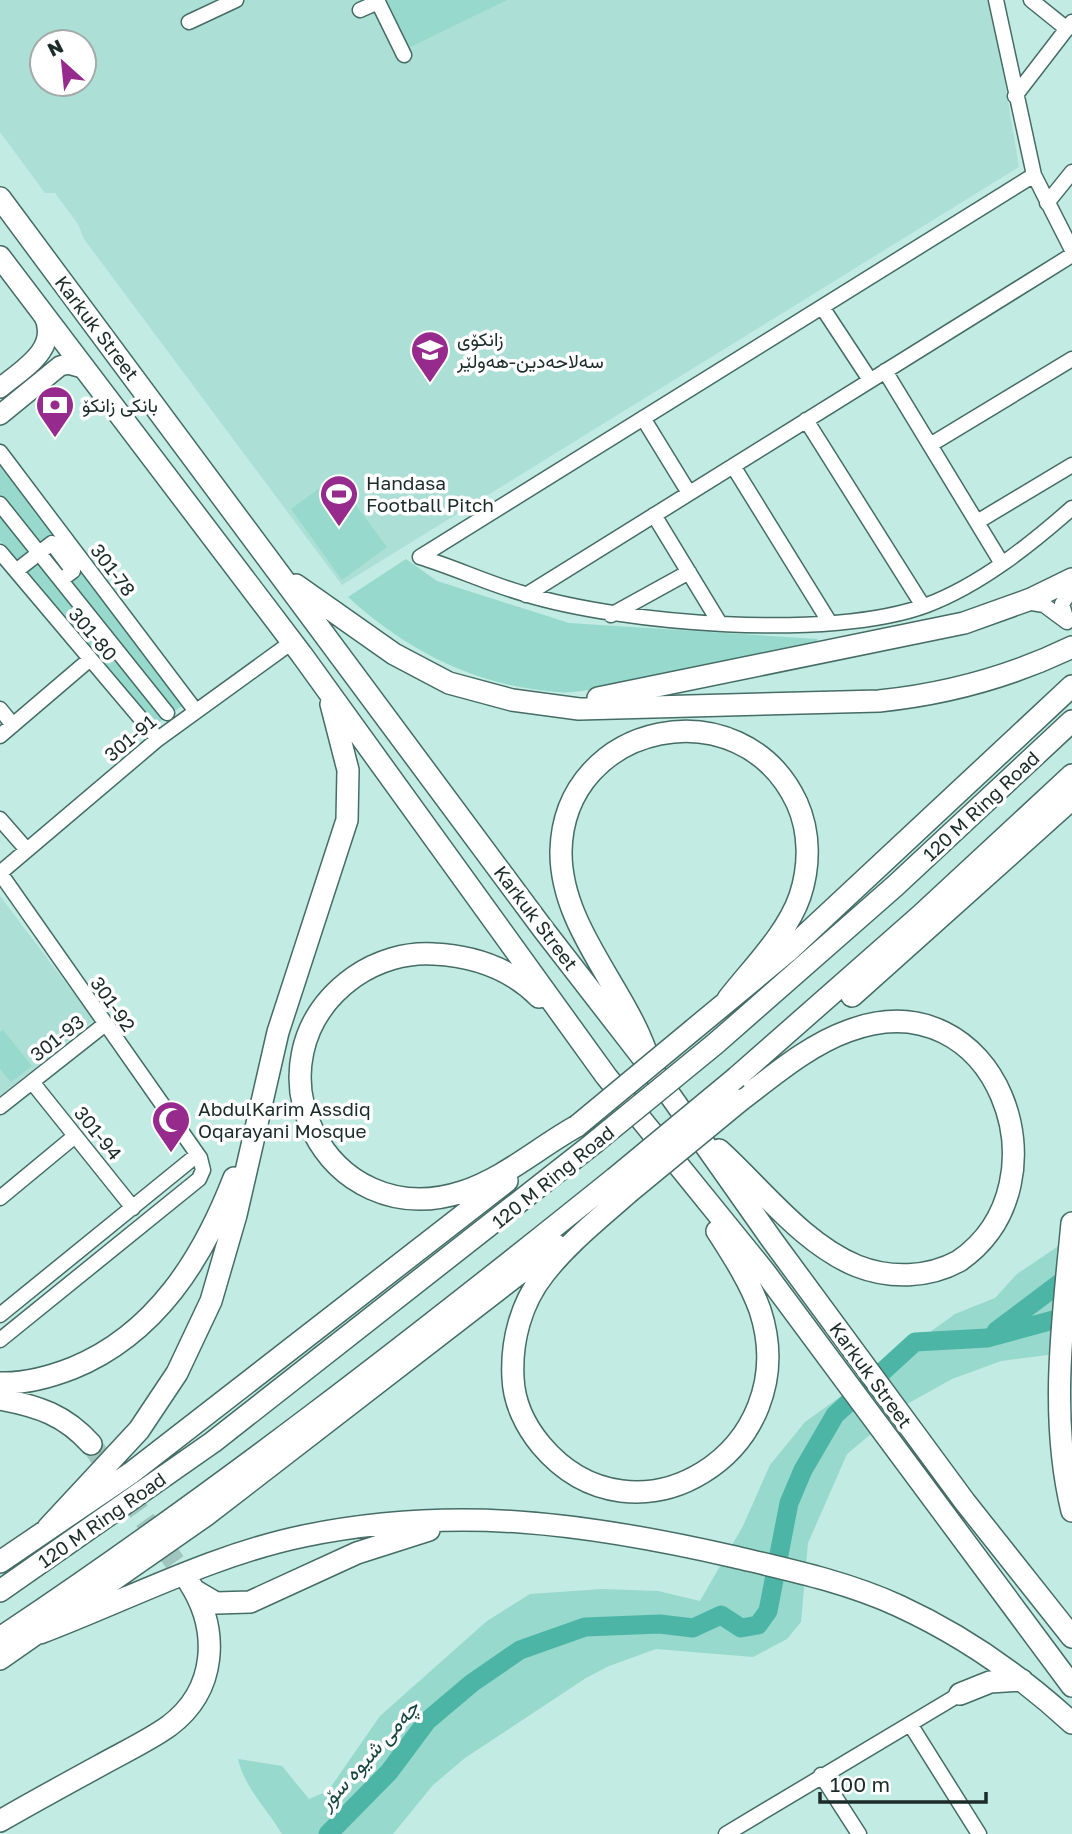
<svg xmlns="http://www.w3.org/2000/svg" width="1072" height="1834" viewBox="0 0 1072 1834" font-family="'Golos Text',Vazirmatn,sans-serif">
	<rect width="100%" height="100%" fill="#c1ebe3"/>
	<path fill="#acdfd5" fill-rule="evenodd" d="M 0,0 L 991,0 L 1019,167 L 342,585 L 84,239 L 78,224 L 55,193 L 45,193 L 0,132 ZM 42,42 L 84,42 L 84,84 L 42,84 Z
		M 0,896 L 94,1020 L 0,1096 Z"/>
	<path fill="#97d9cd" d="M 383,0 L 507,0 L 406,49 Z
		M 0,463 L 182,706 L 155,725 L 0,541 Z
		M 335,477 L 387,547 L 342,580 L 291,509 Z
		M 406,559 L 437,581 L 569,623 L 818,639 L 813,646 C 747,660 681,676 615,685 C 596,688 575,694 557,692 C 476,686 407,651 348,597 Z
		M 3,1030 L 32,1066 L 11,1082 L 0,1069 L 0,1032 Z
		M 1072,1237 L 1072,1352 L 1001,1361 L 952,1379 L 907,1404 L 847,1454 L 808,1543 L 801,1622 L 787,1639 L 753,1657 L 656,1649 L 609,1666 L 586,1678 L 465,1758 L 433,1785 L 393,1834 L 282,1834 C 267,1808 245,1789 238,1759 L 282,1766 L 309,1799 L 328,1791 L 380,1716 L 487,1621 L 530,1594 L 602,1589 L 658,1591 L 700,1601 L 743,1526 L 770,1465 L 805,1422 L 955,1314 L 995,1298 L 1017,1274 Z"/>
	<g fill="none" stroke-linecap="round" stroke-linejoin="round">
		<path stroke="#4cb5a5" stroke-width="19" d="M 996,1331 L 1072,1274
			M 328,1834 L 389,1772 L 427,1721 L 472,1683 L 520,1650 L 585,1627 L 660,1624 L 693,1628 L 721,1615 L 741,1628 L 758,1625 L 768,1611 L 789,1503 L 803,1470 L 835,1415 L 915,1342 L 987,1338 L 1072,1315"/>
		<path stroke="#a0c5be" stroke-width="21" stroke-dasharray="21 10" stroke-linecap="butt" d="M 91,1444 L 189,1582"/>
		<defs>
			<path id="minor" d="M 377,0 L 404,55
				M 996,0 L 1034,175 L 1072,250
				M 1031,0 L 1067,29
				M 360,10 L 378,2
				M 189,22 L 236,0
				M 1015,96 L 1072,22
				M 1047,203 L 1072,172
				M 822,307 L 870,380
				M 885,371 L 1001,562
				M 643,418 L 689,493
				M 806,420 L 923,606
				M 930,445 L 1072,359
				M 0,452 L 195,710
				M 733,466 L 830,623
				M 0,504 L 39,553 L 16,571
				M 654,515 L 719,622
				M 977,522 L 1072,465
				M 0,552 L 158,739
				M 420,557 L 1034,175
				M 420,557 C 456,568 489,584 525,594 C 623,624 831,641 927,605 C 980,585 1030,545 1072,508
				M 61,580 L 73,571 L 52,543 L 39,553 L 167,713
				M 526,595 L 1072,255
				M 1026,602 L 1044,605 L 1067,622
				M 611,615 L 689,572
				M 1067,621 L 1062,604 L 1072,589
				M 0,709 L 13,725
				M 0,736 L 89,660
				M 0,819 L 27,850
				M 0,873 L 200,1158 L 203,1170 L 199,1179 L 0,1340
				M 0,873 L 158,739 L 292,642
				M 32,1082 L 133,1208
				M 0,1107 L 104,1025
				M 0,1198 L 75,1136
				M 0,1315 L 197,1155
				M 910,1724 L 979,1834
				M 821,1775 L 859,1834
				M 726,1834 L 960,1694"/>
			<path id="major" d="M 0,388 C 23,369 61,348 43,314
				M 0,415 L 60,366 L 68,364 L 83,368"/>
			<path id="highway" d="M 0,198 L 543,929 L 653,1071 L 772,1240 L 965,1502 L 1072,1637
				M 0,257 L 302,655 L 606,1076 L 764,1271 L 1072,1686
				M 296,585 L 394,654 L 449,683 L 512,700 L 579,709 L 879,701 C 947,694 1010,677 1072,647
				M 598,698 L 964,623 L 1031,599 L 1072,579
				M 852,996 L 1072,799
				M 539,997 C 510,968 475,956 434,954 C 406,952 377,961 354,977 C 238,1060 326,1236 462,1192 C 505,1178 539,1147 577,1126
				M 694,1029 L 787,952 L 1072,686
				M 715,1044 L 895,886 L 1072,721
				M 645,1049 C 621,984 560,924 561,851 C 564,721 742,685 797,803 C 810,832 810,866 800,896 C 787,934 752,968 728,999
				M 737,1077 L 920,916 L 1072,775
				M 719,1150 C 761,1188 803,1244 857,1266 C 890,1279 928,1278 959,1261 C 1072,1183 996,975 848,1031 C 809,1045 774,1075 741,1100
				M 628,1193 C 600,1218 568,1243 544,1274 C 521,1303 511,1341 513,1378 C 514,1403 526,1427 541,1445 C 635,1557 806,1451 760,1310 C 750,1282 733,1256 717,1231
				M 1072,1223 C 1063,1319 1049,1416 1072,1511
				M 0,1383 C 25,1384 50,1377 73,1368 C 156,1334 203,1258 234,1178
				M 0,1399 C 38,1406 65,1415 91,1444
				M 48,1528 L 139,1430 L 177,1373 L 211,1301 L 236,1215 L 278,1032 L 347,820 L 348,770 L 331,704
				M 0,1562 L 131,1473 L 507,1181
				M 194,1590 L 216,1603 L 250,1602 L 357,1553 L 429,1530
				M 0,1591 L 213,1442 L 594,1143
				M 40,1633 C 127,1600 212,1555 304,1536 C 456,1505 586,1523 735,1557 C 790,1570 847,1582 899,1606 C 962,1635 1021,1676 1072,1723
				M 0,1638 C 213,1496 416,1338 615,1178
				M 0,1659 L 205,1516 L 556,1245
				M 960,1694 L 990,1682 L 1022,1680
				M 0,1821 C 33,1802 66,1784 99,1766 C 122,1753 148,1741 169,1726 C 217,1690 220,1630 189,1582"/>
		</defs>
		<use href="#minor" stroke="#456c65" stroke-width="17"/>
		<use href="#major" stroke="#456c65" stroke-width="22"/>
		<use href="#highway" stroke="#456c65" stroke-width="24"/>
		<use href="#minor" stroke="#fff" stroke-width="14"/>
		<use href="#major" stroke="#fff" stroke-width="19"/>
		<use href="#highway" stroke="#fff" stroke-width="21"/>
		<defs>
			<path id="highway-bridge" d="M 577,1126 L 694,1029
				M 594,1143 L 715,1044
				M 615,1178 L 737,1077
				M 628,1193 L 741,1100"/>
		</defs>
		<use href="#highway-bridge" stroke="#456c65" stroke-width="24" stroke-linecap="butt"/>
		<use href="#highway-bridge" stroke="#fff" stroke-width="21"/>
	</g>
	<defs>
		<symbol id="university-pin" viewBox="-11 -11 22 30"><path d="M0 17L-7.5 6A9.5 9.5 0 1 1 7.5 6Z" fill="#962b8d" stroke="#fff"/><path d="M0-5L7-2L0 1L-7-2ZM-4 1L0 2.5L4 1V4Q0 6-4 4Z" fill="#fff"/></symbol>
		<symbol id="bank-pin" viewBox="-11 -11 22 30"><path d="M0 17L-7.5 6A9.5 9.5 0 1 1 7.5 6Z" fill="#962b8d" stroke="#fff"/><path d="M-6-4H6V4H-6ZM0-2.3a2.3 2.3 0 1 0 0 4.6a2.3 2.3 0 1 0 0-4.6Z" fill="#fff"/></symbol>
		<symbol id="stadium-pin" viewBox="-11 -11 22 30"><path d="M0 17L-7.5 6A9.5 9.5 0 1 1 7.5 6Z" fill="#962b8d" stroke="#fff"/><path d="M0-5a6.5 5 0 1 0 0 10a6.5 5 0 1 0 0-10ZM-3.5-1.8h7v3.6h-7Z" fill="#fff"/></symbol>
		<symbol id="mosque-pin" viewBox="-11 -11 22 30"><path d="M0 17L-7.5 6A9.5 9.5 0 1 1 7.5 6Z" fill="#962b8d" stroke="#fff"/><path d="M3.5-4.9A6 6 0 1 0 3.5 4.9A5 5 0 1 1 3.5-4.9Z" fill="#fff"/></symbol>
	</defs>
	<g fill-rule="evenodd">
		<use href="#university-pin" x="408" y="328" width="44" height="60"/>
		<use href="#bank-pin" x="33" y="383" width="44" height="60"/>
		<use href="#stadium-pin" x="317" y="472" width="44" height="60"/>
		<use href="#mosque-pin" x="149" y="1098" width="44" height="60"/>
	</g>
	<g text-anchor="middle" stroke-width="7" stroke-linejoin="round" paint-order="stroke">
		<g font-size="19" fill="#1a2b28" stroke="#fff">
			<text transform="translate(97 328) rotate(53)" y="7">Karkuk Street</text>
			<text transform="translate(113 570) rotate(53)" y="7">301-78</text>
			<text transform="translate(93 634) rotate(50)" y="7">301-80</text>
			<text transform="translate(130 738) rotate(-40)" y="7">301-91</text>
			<text transform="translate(981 806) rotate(-43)" y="7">120 M Ring Road</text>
			<text transform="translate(536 918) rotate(53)" y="7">Karkuk Street</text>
			<text transform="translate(113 1004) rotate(55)" y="7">301-92</text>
			<text transform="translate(57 1038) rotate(-38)" y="7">301-93</text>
			<text transform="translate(98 1133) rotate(51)" y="7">301-94</text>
			<text transform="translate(553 1177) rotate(-39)" y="7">120 M Ring Road</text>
			<text transform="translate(871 1375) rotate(54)" y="7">Karkuk Street</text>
			<text transform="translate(102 1520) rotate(-35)" y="7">120 M Ring Road</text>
		</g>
		<g font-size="19" fill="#1a2b28" stroke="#fff" text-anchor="start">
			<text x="457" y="346">زانکۆی<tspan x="457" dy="22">سەلاحەدین-هەولێر</tspan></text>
			<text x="82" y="412">بانکی زانکۆ</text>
			<text x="366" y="490">Handasa<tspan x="366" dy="22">Football Pitch</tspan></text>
			<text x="198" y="1116">AbdulKarim Assdiq<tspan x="198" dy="22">Oqarayani Mosque</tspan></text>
		</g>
		<g font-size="21" font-style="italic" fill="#184740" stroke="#fff">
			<text transform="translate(369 1755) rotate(-48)" y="7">چەمی شیوە سۆر</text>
		</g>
	</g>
	<g transform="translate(63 63) rotate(333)"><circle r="33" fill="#ffffff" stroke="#a3aaa9" stroke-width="2"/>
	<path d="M0-5L12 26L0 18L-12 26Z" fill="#962b8d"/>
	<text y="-10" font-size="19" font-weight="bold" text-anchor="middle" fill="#1a2b28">N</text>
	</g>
	<path d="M820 1792v10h166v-10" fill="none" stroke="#1a2b28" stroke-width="3.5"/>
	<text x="830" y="1792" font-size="21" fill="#1a2b28" stroke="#ffffff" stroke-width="5" paint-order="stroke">100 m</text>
</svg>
